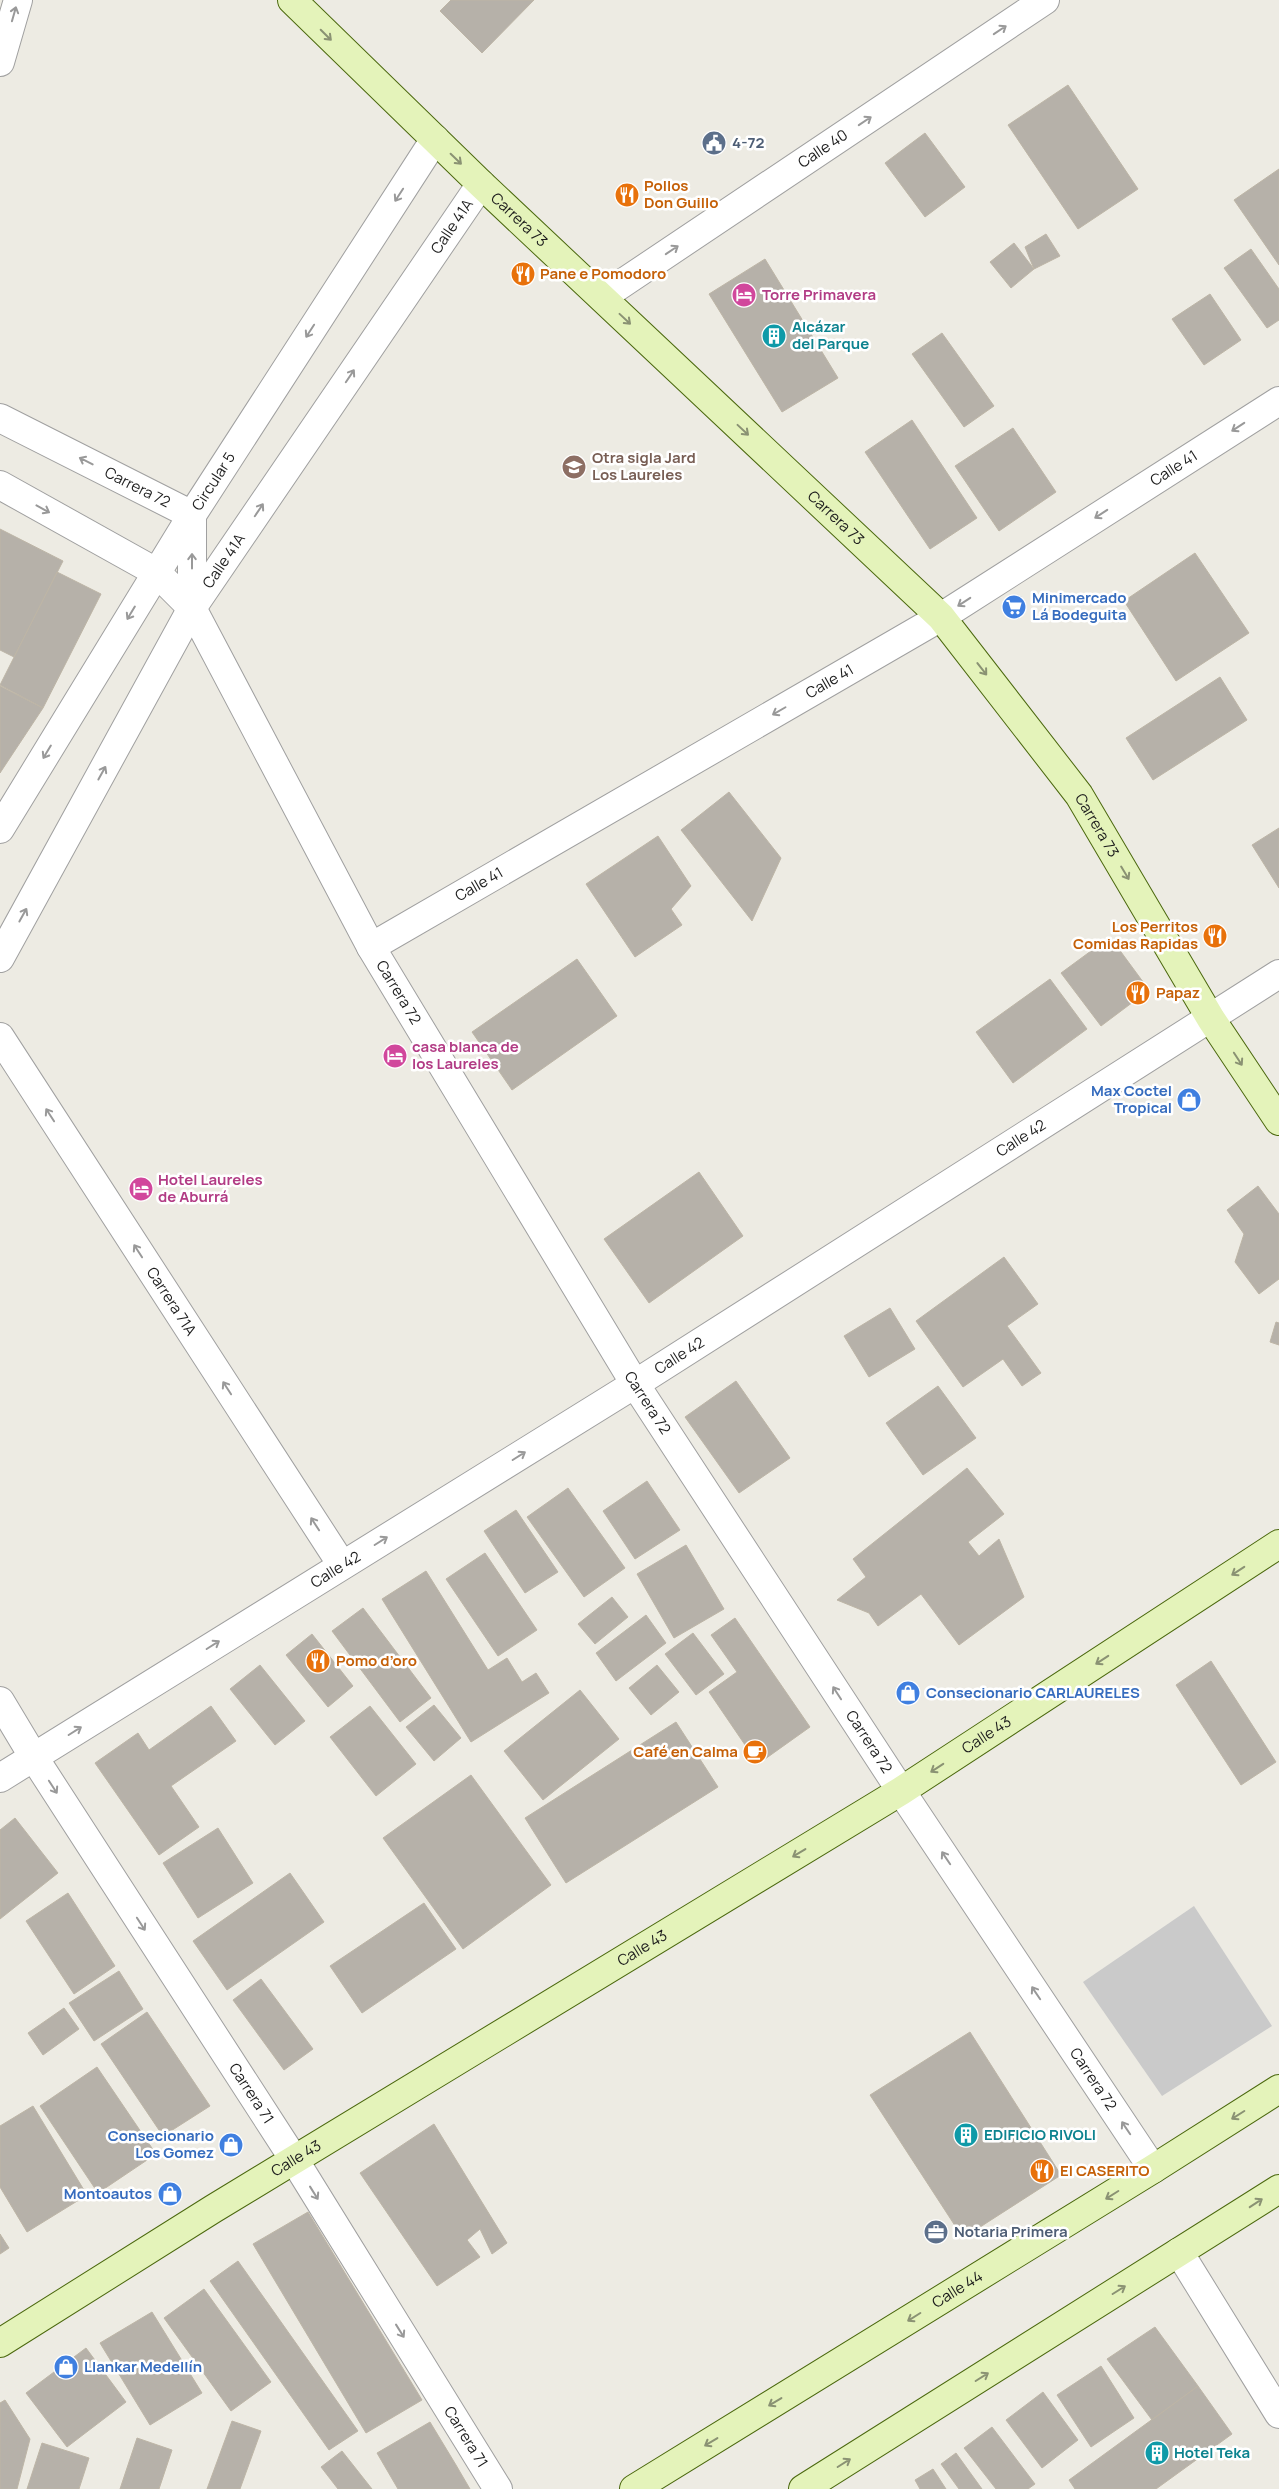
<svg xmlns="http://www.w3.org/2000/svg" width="1279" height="2489" viewBox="0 0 1279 2489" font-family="Manrope,sans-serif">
	<rect width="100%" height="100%" fill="#edebe3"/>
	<path fill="#cacaca" d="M 1194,1906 L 1272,2026 L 1162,2096 L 1083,1982 Z"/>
	<path fill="#b6b1a9" stroke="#bdb5a6" d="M 451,0 L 534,0 L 482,53 L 440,11 Z
		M 1068,85 L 1138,189 L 1078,229 L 1008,125 Z
		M 925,133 L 965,187 L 925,217 L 885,163 Z
		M 1279,169 L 1279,265 L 1234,200 Z
		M 1046,234 L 1060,256 L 1034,269 L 1025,247 Z
		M 1014,243 L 1034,269 L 1011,288 L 990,262 Z
		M 1251,249 L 1279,289 L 1279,320 L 1267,328 L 1224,268 Z
		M 765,259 L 838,378 L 782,412 L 709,294 Z
		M 1210,294 L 1241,340 L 1204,365 L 1172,319 Z
		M 942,333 L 994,406 L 964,427 L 912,354 Z
		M 912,420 L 977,518 L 930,549 L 865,452 Z
		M 1013,428 L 1056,492 L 999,531 L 955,466 Z
		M 0,529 L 63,561 L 14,657 L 0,650 Z
		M 1195,553 L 1249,633 L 1176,681 L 1124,601 Z
		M 57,572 L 101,594 L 43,708 L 0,685 Z
		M 1220,677 L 1247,720 L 1153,780 L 1126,738 Z
		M 0,686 L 43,708 L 0,773 Z
		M 729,792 L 781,858 L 752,921 L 681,830 Z
		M 1279,828 L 1279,888 L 1252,845 Z
		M 658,836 L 691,886 L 671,909 L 682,925 L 635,957 L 586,884 Z
		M 1110,937 L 1149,990 L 1101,1026 L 1061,973 Z
		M 577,959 L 617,1016 L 512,1090 L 472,1032 Z
		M 1050,979 L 1087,1029 L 1013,1083 L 976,1032 Z
		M 699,1172 L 743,1236 L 649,1303 L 604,1239 Z
		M 1258,1186 L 1279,1214 L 1279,1279 L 1259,1294 L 1235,1262 L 1244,1234 L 1227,1210 Z
		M 1004,1257 L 1038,1304 L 1007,1326 L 1041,1373 L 1022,1386 L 1003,1359 L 963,1387 L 916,1321 Z
		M 890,1308 L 915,1349 L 869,1377 L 844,1336 Z
		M 1276,1322 L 1279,1323 L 1279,1345 L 1270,1342 Z
		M 736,1381 L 790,1458 L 739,1493 L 685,1417 Z
		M 938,1386 L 976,1438 L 923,1475 L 886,1423 Z
		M 967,1468 L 1004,1514 L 968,1542 L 979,1556 L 999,1539 L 1024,1597 L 959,1645 L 921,1594 L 878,1626 L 869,1613 L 837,1600 L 866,1577 L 853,1559 Z
		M 647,1481 L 680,1530 L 635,1559 L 603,1511 Z
		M 568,1488 L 625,1568 L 584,1597 L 527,1517 Z
		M 516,1510 L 558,1572 L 525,1593 L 484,1531 Z
		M 686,1545 L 724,1609 L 674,1638 L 637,1574 Z
		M 485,1553 L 537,1630 L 498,1656 L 446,1579 Z
		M 426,1571 L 488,1670 L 507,1658 L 522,1682 L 536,1673 L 549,1693 L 471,1742 L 382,1599 Z
		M 612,1597 L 628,1617 L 595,1644 L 578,1624 Z
		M 363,1608 L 431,1698 L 400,1722 L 332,1631 Z
		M 646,1615 L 666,1643 L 616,1681 L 596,1653 Z
		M 735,1618 L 810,1727 L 758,1764 L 709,1692 L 737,1672 L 711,1635 Z
		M 693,1633 L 724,1674 L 696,1695 L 665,1654 Z
		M 312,1634 L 353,1686 L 328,1707 L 286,1655 Z
		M 1211,1661 L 1276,1762 L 1241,1785 L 1176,1685 Z
		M 260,1665 L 305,1721 L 275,1745 L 230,1689 Z
		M 657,1665 L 679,1692 L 651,1715 L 629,1688 Z
		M 580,1690 L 619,1739 L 543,1800 L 504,1751 Z
		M 434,1705 L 461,1738 L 434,1761 L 406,1727 Z
		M 211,1706 L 236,1741 L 171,1786 L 199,1827 L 159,1855 L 95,1763 L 138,1733 L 149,1750 Z
		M 370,1706 L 416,1764 L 376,1796 L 330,1737 Z
		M 676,1722 L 718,1787 L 566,1883 L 525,1818 Z
		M 471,1775 L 551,1885 L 463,1949 L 383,1838 Z
		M 15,1818 L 58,1873 L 0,1919 L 0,1830 Z
		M 218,1828 L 253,1883 L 198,1918 L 163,1863 Z
		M 290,1873 L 324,1922 L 227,1990 L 193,1941 Z
		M 68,1893 L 115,1966 L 74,1994 L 26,1921 Z
		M 424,1903 L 456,1949 L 362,2013 L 330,1966 Z
		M 119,1971 L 143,2009 L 94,2041 L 69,2003 Z
		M 261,1979 L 313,2049 L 284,2070 L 233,2000 Z
		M 64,2008 L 79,2029 L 43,2055 L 28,2033 Z
		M 147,2012 L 210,2106 L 163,2136 L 101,2044 Z
		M 970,2032 L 1061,2175 L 963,2238 L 870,2095 Z
		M 97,2067 L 156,2154 L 98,2193 L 40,2106 Z
		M 33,2106 L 87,2195 L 27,2232 L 0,2187 L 0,2126 Z
		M 434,2124 L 507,2243 L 492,2254 L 480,2229 L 467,2240 L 480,2257 L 437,2286 L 360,2173 Z
		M 308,2212 L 422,2400 L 366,2433 L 253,2244 Z
		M 0,2234 L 9,2248 L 0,2254 Z
		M 238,2261 L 358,2431 L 329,2450 L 210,2281 Z
		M 204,2289 L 271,2382 L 231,2411 L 164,2318 Z
		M 152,2312 L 202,2393 L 150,2425 L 100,2343 Z
		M 1155,2327 L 1198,2386 L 1152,2420 L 1107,2359 Z
		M 86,2348 L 126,2402 L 67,2447 L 26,2393 Z
		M 1101,2366 L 1134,2418 L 1091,2447 L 1057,2395 Z
		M 1198,2386 L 1232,2434 L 1156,2489 L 1075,2489 L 1069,2480 Z
		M 1043,2392 L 1078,2440 L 1042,2468 L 1006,2420 Z
		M 5,2400 L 30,2439 L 17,2489 L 0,2489 L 0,2403 Z
		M 232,2421 L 261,2431 L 240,2489 L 207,2489 Z
		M 430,2422 L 456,2465 L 470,2489 L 398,2489 L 377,2453 Z
		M 992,2427 L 1035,2484 L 1028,2489 L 996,2489 L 964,2448 Z
		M 137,2438 L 172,2450 L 159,2489 L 120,2489 Z
		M 42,2443 L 89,2458 L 79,2489 L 27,2489 Z
		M 342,2451 L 372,2489 L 338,2489 L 321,2467 Z
		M 956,2453 L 982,2489 L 959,2489 L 941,2464 Z
		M 933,2469 L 946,2489 L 920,2489 L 915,2480 Z"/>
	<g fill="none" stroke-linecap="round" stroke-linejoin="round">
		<defs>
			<g id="street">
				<path d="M 0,62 L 18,0"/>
				<path id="s1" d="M 602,297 L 1045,0"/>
				<path id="s2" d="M 0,418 L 192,515"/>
				<path id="s3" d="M 0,485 L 156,572 L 192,608 L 371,947 L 635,1384 L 901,1791 L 1153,2169"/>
				<path d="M 192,515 L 192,608"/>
				<path id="s4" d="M 0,829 L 192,515 L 435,139"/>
				<path id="s5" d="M 371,947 L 941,617 L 1279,401"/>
				<path id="s6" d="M 0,958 L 192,608 L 481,184"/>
				<path id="s7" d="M 0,1037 L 342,1565"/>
				<path id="s8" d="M 0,1701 L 33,1756 L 295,2161 L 498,2489"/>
				<path id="s9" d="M 0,1778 L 635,1384 L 1279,974"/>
				<path d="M 1179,2252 L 1279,2414"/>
			</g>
			<g id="secondary">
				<path id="s10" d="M 292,0 L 481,184 L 941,617 L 1079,795 L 1211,1019 L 1279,1121"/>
				<path id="s11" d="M 0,2343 L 213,2209 L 901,1791 L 1279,1544"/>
				<path id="s12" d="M 634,2489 L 1153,2169 L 1279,2089"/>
				<path d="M 803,2489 L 1279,2189"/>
			</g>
		</defs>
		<use href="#street" stroke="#a0a0a0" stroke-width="30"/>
		<use href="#secondary" stroke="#4b680e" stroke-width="30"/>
		<use href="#street" stroke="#fff" stroke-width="28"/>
		<use href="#secondary" stroke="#e4f3ba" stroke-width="28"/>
	</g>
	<defs><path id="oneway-shaft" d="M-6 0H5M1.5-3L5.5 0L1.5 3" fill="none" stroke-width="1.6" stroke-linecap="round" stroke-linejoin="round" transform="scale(1.25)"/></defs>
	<g stroke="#999">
		<use href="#oneway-shaft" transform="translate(14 14) rotate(-74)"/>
		<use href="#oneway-shaft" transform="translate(1000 30) rotate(-34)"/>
		<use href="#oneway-shaft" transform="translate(865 121) rotate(-34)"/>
		<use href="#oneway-shaft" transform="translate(399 195) rotate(123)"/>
		<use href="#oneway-shaft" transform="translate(672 250) rotate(-34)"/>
		<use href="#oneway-shaft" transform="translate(310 331) rotate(123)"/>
		<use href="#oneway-shaft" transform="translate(350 376) rotate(-56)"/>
		<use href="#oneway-shaft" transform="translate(1238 427) rotate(147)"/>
		<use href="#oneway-shaft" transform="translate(86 461) rotate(-153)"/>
		<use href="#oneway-shaft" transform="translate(43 509) rotate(29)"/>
		<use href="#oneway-shaft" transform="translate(259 510) rotate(-56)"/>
		<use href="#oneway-shaft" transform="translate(1101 514) rotate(147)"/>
		<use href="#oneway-shaft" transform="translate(192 561) rotate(-90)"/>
		<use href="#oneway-shaft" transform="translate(964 602) rotate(147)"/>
		<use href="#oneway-shaft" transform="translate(131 613) rotate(121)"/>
		<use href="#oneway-shaft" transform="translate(779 711) rotate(150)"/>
		<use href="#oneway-shaft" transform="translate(47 752) rotate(121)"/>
		<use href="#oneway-shaft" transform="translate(102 773) rotate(-61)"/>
		<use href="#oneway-shaft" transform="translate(23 915) rotate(-61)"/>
		<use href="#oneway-shaft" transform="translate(50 1115) rotate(-123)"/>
		<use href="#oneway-shaft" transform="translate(138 1251) rotate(-123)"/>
		<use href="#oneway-shaft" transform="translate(227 1388) rotate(-123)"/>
		<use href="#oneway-shaft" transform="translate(519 1456) rotate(-32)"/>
		<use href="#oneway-shaft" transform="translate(315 1524) rotate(-123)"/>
		<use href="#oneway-shaft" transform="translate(381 1541) rotate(-32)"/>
		<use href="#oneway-shaft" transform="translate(213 1645) rotate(-32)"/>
		<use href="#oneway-shaft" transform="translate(837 1693) rotate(-123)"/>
		<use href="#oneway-shaft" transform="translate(75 1731) rotate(-32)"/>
		<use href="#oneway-shaft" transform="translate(53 1787) rotate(57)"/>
		<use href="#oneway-shaft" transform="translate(946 1858) rotate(-124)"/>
		<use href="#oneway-shaft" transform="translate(141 1924) rotate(57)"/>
		<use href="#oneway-shaft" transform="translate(1036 1993) rotate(-124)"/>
		<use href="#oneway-shaft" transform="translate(1126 2128) rotate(-124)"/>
		<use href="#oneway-shaft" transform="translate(314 2193) rotate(58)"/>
		<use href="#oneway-shaft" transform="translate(400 2331) rotate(58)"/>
	</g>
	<g stroke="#8a9273">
		<use href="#oneway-shaft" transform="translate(326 35) rotate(45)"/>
		<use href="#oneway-shaft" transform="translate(456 159) rotate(44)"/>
		<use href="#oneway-shaft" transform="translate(625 319) rotate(43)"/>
		<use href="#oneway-shaft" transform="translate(743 430) rotate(43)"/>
		<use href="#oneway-shaft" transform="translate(982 669) rotate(52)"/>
		<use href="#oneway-shaft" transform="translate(1125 873) rotate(59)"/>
		<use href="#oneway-shaft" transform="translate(1238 1059) rotate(57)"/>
		<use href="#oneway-shaft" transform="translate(1238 1571) rotate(147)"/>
		<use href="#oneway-shaft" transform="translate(1102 1660) rotate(147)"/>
		<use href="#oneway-shaft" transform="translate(937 1768) rotate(147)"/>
		<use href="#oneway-shaft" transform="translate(799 1853) rotate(149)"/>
		<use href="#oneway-shaft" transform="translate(1238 2115) rotate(148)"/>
		<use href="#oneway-shaft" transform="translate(1112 2195) rotate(148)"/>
		<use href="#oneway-shaft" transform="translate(1256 2203) rotate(-33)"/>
		<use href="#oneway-shaft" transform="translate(1119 2290) rotate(-32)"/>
		<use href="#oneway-shaft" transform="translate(914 2317) rotate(148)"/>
		<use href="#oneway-shaft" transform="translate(982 2377) rotate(-32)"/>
		<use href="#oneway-shaft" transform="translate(775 2402) rotate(149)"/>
		<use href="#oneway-shaft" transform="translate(711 2442) rotate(149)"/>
		<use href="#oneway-shaft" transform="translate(844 2463) rotate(-32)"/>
	</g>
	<defs>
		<symbol id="civic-disc" viewBox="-11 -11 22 22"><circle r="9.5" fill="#5c6f8a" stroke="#fff"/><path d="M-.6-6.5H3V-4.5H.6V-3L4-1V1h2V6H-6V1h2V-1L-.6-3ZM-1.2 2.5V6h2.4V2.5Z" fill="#fff"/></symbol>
		<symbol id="restaurant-disc" viewBox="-11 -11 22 22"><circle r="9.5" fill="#e8710a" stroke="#fff"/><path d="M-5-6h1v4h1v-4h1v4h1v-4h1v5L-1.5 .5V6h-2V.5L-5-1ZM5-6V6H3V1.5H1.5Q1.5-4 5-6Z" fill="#fff"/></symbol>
		<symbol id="hotel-disc" viewBox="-11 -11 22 22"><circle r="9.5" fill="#d1479c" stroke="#fff"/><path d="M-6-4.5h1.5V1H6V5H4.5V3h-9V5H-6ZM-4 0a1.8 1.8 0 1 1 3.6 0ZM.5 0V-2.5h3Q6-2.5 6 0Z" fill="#fff"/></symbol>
		<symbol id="building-disc" viewBox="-11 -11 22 22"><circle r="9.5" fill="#0f9aa8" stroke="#fff"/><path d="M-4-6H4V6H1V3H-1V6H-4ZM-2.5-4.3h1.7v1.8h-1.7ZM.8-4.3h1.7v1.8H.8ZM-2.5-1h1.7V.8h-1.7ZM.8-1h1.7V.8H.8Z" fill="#fff"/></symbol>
		<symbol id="school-disc" viewBox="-11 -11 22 22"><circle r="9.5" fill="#8d6e63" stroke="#fff"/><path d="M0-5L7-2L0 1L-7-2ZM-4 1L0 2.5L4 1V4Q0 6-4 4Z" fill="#fff"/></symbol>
		<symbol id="supermarket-disc" viewBox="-11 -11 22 22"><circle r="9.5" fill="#3f7fe0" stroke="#fff"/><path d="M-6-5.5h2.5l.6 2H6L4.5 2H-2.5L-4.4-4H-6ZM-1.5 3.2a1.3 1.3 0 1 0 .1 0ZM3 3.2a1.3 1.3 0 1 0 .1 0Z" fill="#fff"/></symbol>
		<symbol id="shop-disc" viewBox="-11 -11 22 22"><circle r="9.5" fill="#3f7fe0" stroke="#fff"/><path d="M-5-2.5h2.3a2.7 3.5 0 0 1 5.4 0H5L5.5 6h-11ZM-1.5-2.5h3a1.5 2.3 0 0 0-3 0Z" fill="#fff"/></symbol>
		<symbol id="cafe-disc" viewBox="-11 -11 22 22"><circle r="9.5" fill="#e8710a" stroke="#fff"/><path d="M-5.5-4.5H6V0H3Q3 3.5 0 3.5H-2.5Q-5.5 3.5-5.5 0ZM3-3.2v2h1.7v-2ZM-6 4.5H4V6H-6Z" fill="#fff"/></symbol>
		<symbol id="office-disc" viewBox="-11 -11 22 22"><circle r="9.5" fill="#5c6f8a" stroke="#fff"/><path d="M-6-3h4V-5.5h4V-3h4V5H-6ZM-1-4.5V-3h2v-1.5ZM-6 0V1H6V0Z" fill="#fff"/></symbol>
	</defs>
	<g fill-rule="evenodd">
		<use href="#civic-disc" x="700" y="129" width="28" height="28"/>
		<use href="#restaurant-disc" x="613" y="181" width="28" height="28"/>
		<use href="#restaurant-disc" x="509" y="260" width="28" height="28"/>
		<use href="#hotel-disc" x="730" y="281" width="28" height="28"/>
		<use href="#building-disc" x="760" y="322" width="28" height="28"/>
		<use href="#school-disc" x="560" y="453" width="28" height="28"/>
		<use href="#supermarket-disc" x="1000" y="593" width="28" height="28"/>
		<use href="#restaurant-disc" x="1201" y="922" width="28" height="28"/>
		<use href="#restaurant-disc" x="1124" y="979" width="28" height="28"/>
		<use href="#hotel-disc" x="381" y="1042" width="28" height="28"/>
		<use href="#shop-disc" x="1175" y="1086" width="28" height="28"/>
		<use href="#hotel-disc" x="127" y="1175" width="28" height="28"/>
		<use href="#restaurant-disc" x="304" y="1647" width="28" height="28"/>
		<use href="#shop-disc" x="894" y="1679" width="28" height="28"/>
		<use href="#cafe-disc" x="741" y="1738" width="28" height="28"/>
		<use href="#building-disc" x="952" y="2121" width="28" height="28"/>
		<use href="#shop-disc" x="217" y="2131" width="28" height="28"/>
		<use href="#restaurant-disc" x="1028" y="2157" width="28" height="28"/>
		<use href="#shop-disc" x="156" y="2180" width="28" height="28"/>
		<use href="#office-disc" x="922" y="2218" width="28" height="28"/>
		<use href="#shop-disc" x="52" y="2353" width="28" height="28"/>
		<use href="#building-disc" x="1143" y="2439" width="28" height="28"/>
	</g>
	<g text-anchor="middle" stroke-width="5" stroke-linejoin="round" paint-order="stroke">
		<g font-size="15" font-weight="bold" fill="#4e5e75" stroke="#fff" text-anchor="start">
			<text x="732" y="148">4-72</text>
			<text x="954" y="2237">Notaria Primera</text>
		</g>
		<g font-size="15" fill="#1c1c1c" stroke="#fff">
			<text dy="5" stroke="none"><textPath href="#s1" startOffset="266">Calle 40</textPath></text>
			<text dy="5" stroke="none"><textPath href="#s10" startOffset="316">Carrera 73</textPath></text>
			<text dy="5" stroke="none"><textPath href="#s6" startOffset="861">Calle 41A</textPath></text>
			<text dy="5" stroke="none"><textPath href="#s5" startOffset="935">Calle 41</textPath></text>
			<text dy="5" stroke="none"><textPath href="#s4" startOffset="408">Circular 5</textPath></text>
			<text dy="5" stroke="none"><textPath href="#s2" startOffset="154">Carrera 72</textPath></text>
			<text dy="5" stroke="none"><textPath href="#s10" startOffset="751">Carrera 73</textPath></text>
			<text dy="5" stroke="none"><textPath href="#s6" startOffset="456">Calle 41A</textPath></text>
			<text dy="5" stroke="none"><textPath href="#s5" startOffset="530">Calle 41</textPath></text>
			<text dy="5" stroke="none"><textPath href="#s10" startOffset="1156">Carrera 73</textPath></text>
			<text dy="5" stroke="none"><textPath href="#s5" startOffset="125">Calle 41</textPath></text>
			<text dy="5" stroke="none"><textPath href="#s3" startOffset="666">Carrera 72</textPath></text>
			<text dy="5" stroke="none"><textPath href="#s9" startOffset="1205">Calle 42</textPath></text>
			<text dy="5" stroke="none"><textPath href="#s7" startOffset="315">Carrera 71A</textPath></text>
			<text dy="5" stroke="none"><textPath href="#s9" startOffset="800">Calle 42</textPath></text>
			<text dy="5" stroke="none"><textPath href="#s3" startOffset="1146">Carrera 72</textPath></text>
			<text dy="5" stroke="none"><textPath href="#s9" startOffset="395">Calle 42</textPath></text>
			<text dy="5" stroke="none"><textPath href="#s11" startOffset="1159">Calle 43</textPath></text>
			<text dy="5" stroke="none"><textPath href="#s3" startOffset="1551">Carrera 72</textPath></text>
			<text dy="5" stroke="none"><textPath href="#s11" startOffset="754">Calle 43</textPath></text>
			<text dy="5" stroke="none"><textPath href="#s3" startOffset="1956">Carrera 72</textPath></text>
			<text dy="5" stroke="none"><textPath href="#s8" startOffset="466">Carrera 71</textPath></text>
			<text dy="5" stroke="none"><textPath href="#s11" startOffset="349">Calle 43</textPath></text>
			<text dy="5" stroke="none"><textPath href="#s12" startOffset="380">Calle 44</textPath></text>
			<text dy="5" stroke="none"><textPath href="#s8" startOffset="871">Carrera 71</textPath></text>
		</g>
		<g font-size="15" font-weight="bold" fill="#c56008" stroke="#fff" text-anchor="start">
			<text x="644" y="191">Pollos<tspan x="644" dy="17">Don Guillo</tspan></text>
			<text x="540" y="279">Pane e Pomodoro</text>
			<text x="1198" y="932" text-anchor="end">Los Perritos<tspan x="1198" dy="17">Comidas Rapidas</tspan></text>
			<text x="1156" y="998">Papaz</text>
			<text x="336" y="1666">Pomo d’oro</text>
			<text x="738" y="1757" text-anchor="end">Café en Calma</text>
			<text x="1060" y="2176">El CASERITO</text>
		</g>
		<g font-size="15" font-weight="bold" fill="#b23c85" stroke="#fff" text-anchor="start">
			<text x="762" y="300">Torre Primavera</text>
			<text x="412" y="1052">casa blanca de<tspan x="412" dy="17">los Laureles</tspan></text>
			<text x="158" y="1185">Hotel Laureles<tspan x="158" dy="17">de Aburrá</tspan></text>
		</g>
		<g font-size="15" font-weight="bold" fill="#0d838f" stroke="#fff" text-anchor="start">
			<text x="792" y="332">Alcázar<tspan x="792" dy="17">del Parque</tspan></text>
			<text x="984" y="2140">EDIFICIO RIVOLI</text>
			<text x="1174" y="2458">Hotel Teka</text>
		</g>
		<g font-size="15" font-weight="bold" fill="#785e54" stroke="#fff" text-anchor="start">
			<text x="592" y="463">Otra sigla Jard<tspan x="592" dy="17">Los Laureles</tspan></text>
		</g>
		<g font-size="15" font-weight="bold" fill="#366cbe" stroke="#fff" text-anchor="start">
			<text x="1032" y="603">Minimercado<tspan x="1032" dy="17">Lá Bodeguita</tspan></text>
			<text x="1172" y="1096" text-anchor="end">Max Coctel<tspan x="1172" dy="17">Tropical</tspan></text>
			<text x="926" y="1698">Consecionario CARLAURELES</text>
			<text x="214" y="2141" text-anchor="end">Consecionario<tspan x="214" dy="17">Los Gomez</tspan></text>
			<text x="152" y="2199" text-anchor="end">Montoautos</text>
			<text x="84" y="2372">Llankar Medellín</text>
		</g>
	</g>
</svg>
